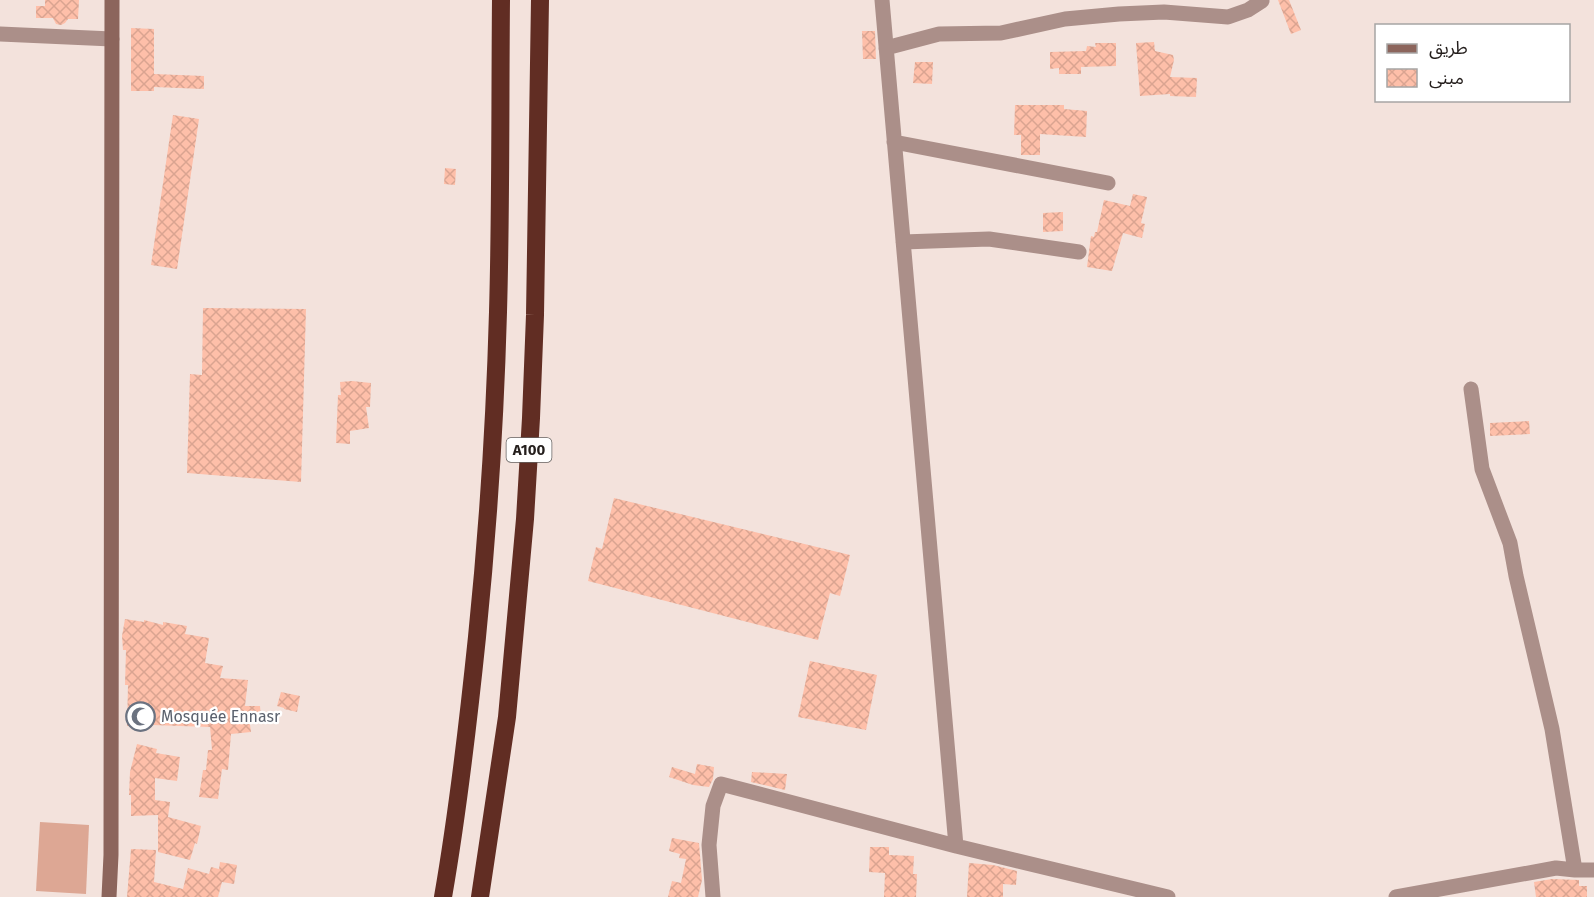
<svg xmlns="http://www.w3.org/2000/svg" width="1594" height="897" viewBox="0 0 1594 897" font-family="'Fira Sans','Noto Sans Arabic',sans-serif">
	<defs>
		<pattern id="building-cross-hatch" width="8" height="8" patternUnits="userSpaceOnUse" patternTransform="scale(1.5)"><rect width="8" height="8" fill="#febfa9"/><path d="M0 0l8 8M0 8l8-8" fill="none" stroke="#daa491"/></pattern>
	</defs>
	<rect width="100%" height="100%" fill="#f3e2dc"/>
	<path fill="#dda794" d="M 40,822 L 89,825 L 86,894 L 36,891 Z"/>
	<path fill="url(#building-cross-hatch)" d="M 45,0 L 79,0 L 78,19 L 68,19 L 65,23 L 61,25 L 56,24 L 53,18 L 36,18 L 36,6 L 45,6 Z
		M 1278,0 L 1289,0 L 1301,30 L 1291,34 Z
		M 131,28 L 154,29 L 154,74 L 204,76 L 204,89 L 154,87 L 154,91 L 131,91 Z
		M 862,31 L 875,31 L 876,59 L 863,59 Z
		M 1154,42 L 1155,51 L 1173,55 L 1174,60 L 1170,77 L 1197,78 L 1196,97 L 1170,96 L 1170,94 L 1140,96 L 1136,43 Z
		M 1095,43 L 1116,43 L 1116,66 L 1081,67 L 1081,74 L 1059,74 L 1059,68 L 1050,69 L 1050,52 L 1086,51 L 1087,46 L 1096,47 Z
		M 915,62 L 933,62 L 932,84 L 913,83 Z
		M 1015,105 L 1064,105 L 1064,109 L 1087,111 L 1086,137 L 1040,134 L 1040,155 L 1021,155 L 1021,135 L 1014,135 Z
		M 173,115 L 199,119 L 177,269 L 151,265 Z
		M 445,168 L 456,169 L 455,185 L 444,184 Z
		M 1133,194 L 1147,197 L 1141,223 L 1145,224 L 1142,238 L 1123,233 L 1112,271 L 1087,267 L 1091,236 L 1094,237 L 1095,232 L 1097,232 L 1104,200 L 1130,206 Z
		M 1063,212 L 1063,231 L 1043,232 L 1043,213 Z
		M 203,308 L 306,309 L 301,482 L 187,473 L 190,374 L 202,375 Z
		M 352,381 L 371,383 L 370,407 L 366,407 L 369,428 L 350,431 L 350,444 L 336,443 L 338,395 L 341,395 L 340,382 Z
		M 1529,421 L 1530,434 L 1490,436 L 1490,423 Z
		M 614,498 L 850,555 L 840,596 L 830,593 L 818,640 L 588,581 L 596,547 L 602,549 Z
		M 125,619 L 144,622 L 144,620 L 163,625 L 163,622 L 187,626 L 185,634 L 209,638 L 205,663 L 223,666 L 220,678 L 248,680 L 245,706 L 260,706 L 261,717 L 249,717 L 251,732 L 231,734 L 228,770 L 222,769 L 218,799 L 199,797 L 203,770 L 206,770 L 208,750 L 212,750 L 210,727 L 152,725 L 152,727 L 127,726 L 128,685 L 125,685 L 126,650 L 123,650 L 122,636 Z
		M 810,661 L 877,675 L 866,730 L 798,717 Z
		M 281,692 L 300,696 L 297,712 L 284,709 L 284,708 L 277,706 Z
		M 137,744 L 157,749 L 156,753 L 180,757 L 177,781 L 155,778 L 155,800 L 170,802 L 168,817 L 201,826 L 197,844 L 195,843 L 190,860 L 158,852 L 158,815 L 131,816 L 131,795 L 129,795 L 130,772 Z
		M 697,764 L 714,767 L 713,779 L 709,787 L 693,785 L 669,777 L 672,767 L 695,774 Z
		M 752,772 L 787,774 L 785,790 L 751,782 Z
		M 672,838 L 699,843 L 702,880 L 698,897 L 668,897 L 672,881 L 681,883 L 686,859 L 679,858 L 680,854 L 669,851 Z
		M 870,847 L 889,847 L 889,855 L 914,856 L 913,874 L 917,874 L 916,897 L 884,897 L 885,873 L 869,872 Z
		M 131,849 L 156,850 L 154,882 L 183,889 L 188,868 L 209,874 L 211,867 L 219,869 L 220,862 L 237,865 L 234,884 L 222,882 L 218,897 L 127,897 Z
		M 969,863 L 993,865 L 1017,871 L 1016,885 L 1003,884 L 1003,897 L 967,897 Z
		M 1552,879 L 1579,880 L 1579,886 L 1587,886 L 1587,897 L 1536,897 L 1534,882 Z"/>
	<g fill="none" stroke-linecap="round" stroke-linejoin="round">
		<path stroke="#ab8f89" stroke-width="15" d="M 0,34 L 112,39
			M 886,48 L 939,34 L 1001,33 L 1065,19 L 1119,14 L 1164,12 L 1228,17 L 1248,10 L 1262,1
			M 894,142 L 1108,183
			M 903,242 L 989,239 L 1079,252
			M 956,846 L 1168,897
			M 1575,870 L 1594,870
			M 713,897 L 709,845 L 713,806 L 721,784 L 956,846 L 882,0
			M 1396,897 L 1556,868 L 1575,870 L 1552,729 L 1516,576 L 1510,543 L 1482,469 L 1471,389"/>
		<path stroke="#8c655c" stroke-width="15" d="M 109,897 L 111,855 L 112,0"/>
		<path stroke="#612d23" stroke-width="18" d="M 443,897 C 458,811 468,724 477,637 C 488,529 495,421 498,312 C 501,208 500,104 501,0
			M 480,897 L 507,717 L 525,519 L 531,418 L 535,315 L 540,0"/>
	</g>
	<defs>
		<symbol id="mosque-ring" viewBox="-11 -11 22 22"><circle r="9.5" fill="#fff" stroke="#6b7280" stroke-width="1.5"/><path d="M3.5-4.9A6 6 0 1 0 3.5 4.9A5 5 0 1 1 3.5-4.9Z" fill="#6b7280"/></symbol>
	</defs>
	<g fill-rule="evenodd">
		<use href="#mosque-ring" x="124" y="700" width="33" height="33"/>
	</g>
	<g text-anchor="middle" stroke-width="4.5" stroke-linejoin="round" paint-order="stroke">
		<rect fill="#fff" stroke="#666260" stroke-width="1.5" x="506.5" y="438" width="45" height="24" rx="4.5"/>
		<g font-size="15" font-weight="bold" fill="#241e1c">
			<text x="529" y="455">A100</text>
		</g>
		<g font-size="16" fill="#5b616d" stroke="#fff" text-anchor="start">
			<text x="161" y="722">Mosquée Ennasr</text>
		</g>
	</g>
	<rect x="1375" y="24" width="195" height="78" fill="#ffffff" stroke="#a7a5a4" stroke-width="1.5"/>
	<rect x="1387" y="44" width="30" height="9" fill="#8c655c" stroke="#a7a5a4" stroke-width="1.5"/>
	<text x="1429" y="54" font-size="18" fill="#241e1c">طريق</text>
	<rect x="1387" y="69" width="30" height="18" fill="url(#building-cross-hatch)" stroke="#a7a5a4" stroke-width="1.5"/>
	<text x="1429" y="84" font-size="18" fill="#241e1c">مبنى</text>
</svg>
